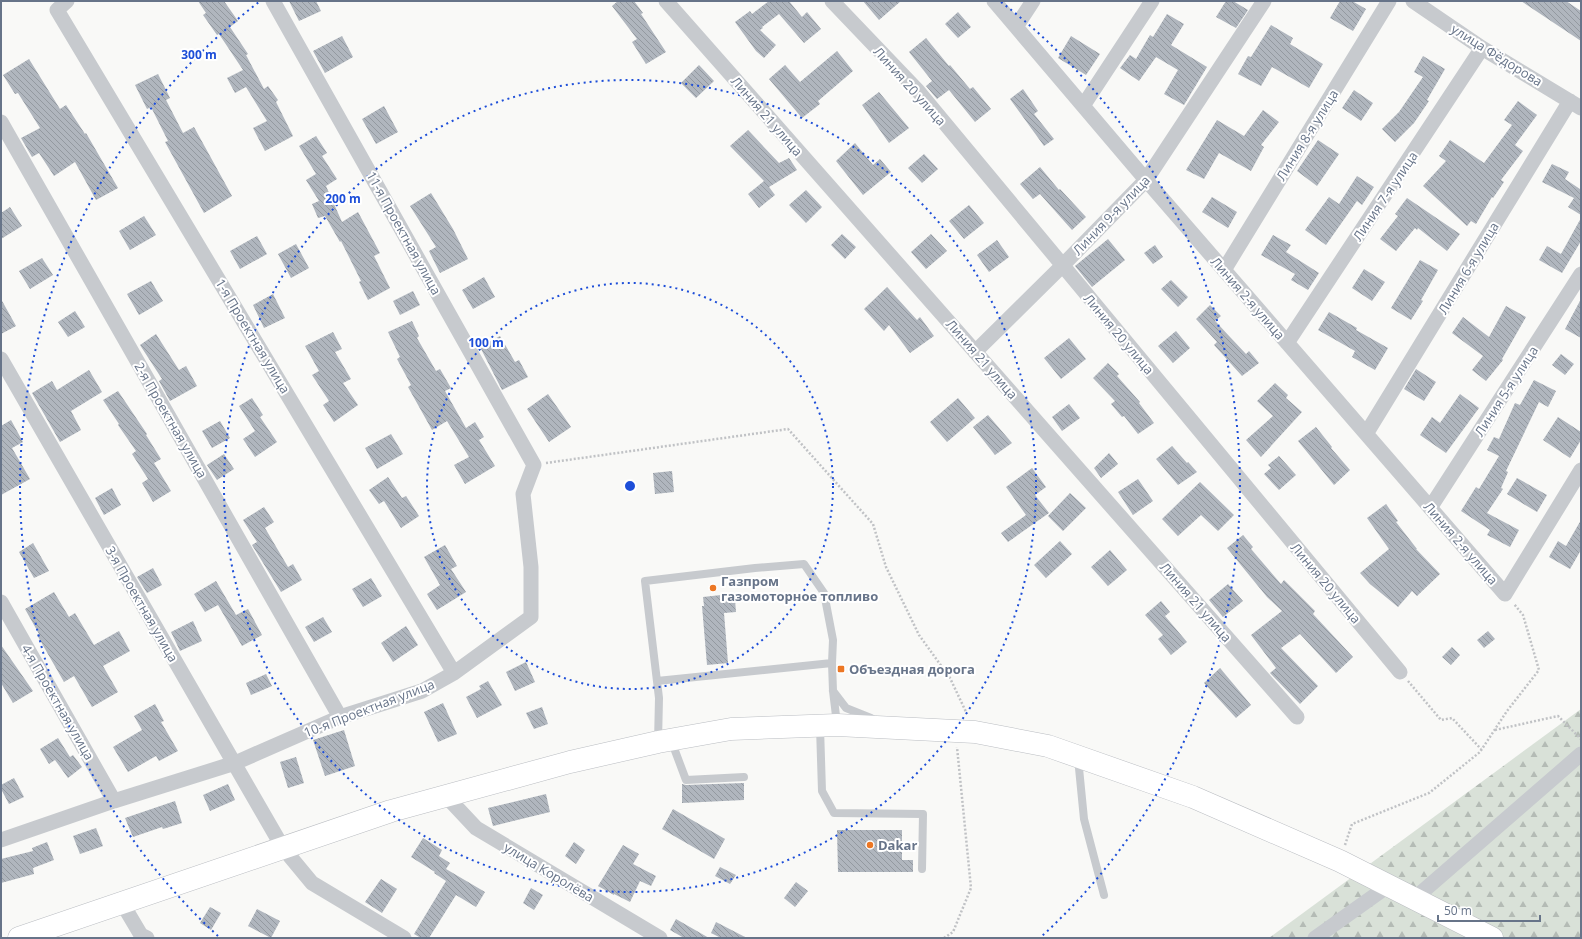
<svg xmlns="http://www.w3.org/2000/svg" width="1582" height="939" viewBox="0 0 1582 939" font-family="'Open Sans',sans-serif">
	<defs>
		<pattern id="forest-firs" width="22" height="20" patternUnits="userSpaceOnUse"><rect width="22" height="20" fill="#d9e1d8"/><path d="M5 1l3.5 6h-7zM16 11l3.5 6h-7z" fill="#b4bbb5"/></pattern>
		<pattern id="building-back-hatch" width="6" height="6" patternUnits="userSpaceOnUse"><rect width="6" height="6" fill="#b0b6be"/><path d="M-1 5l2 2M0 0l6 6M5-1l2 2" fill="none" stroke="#9399a0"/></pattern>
	</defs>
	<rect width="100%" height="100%" fill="#f9f9f7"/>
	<path fill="url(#forest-firs)" d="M 1581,709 L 1581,938 L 1269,938 Z"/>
	<path fill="url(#building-back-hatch)" d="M 198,1 L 224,1 L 238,21 L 230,27 L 248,54 L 246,55 L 264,89 L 268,86 L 278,100 L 276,102 L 293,136 L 265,151 L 253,128 L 267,121 L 246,87 L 235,93 L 227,78 L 243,70 L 219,34 L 217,35 L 203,15 L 206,13 Z
		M 289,1 L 316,1 L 321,11 L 299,21 Z
		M 618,1 L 634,1 L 643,13 L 641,14 L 666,52 L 646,64 L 632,42 L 637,39 L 612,6 Z
		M 769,1 L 789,1 L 802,17 L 807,12 L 821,29 L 804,43 L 779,14 L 762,27 L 763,28 L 760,30 L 776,45 L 764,58 L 756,51 L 735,22 L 750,11 L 752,14 Z
		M 863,1 L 901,1 L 879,20 Z
		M 1226,1 L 1233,1 L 1248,10 L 1236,28 L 1216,17 Z
		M 1340,1 L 1352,1 L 1366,9 L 1353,31 L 1330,18 Z
		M 1521,1 L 1566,1 L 1581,11 L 1581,41 Z
		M 958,12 L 971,27 L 958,38 L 945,24 Z
		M 1167,14 L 1184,24 L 1171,45 L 1207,67 L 1184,105 L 1164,94 L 1178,70 L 1156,57 L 1139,81 L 1120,68 L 1130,55 L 1136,59 L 1150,35 L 1153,37 Z
		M 1271,25 L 1293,38 L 1290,44 L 1323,64 L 1309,88 L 1272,67 L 1261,86 L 1238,74 L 1248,56 L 1251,57 Z
		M 342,36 L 353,57 L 325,73 L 313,51 Z
		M 1071,36 L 1100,54 L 1086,75 L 1058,58 Z
		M 926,38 L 949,66 L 950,65 L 970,89 L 973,87 L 991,109 L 975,122 L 949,90 L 937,99 L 926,86 L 932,81 L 909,52 Z
		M 837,51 L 853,71 L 818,101 L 820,104 L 802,118 L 769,79 L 785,65 L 800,82 Z
		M 1423,56 L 1445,69 L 1427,100 L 1429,101 L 1414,123 L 1395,142 L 1382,129 L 1399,112 L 1423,77 L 1414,72 Z
		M 29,59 L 60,109 L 66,105 L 85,134 L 86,133 L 118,188 L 96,200 L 75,162 L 54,176 L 39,153 L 32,157 L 21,138 L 40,128 L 18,93 L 15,94 L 3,75 Z
		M 699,65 L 714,81 L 696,98 L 681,83 Z
		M 158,74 L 170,98 L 166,100 L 183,133 L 194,127 L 232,196 L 204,213 L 165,142 L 168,141 L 151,107 L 147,109 L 135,85 Z
		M 1023,89 L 1038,111 L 1034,114 L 1054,139 L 1044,146 L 1010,99 Z
		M 1354,90 L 1373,103 L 1361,121 L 1342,108 Z
		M 879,92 L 909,128 L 889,143 L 862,105 Z
		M 1518,101 L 1537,115 L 1515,145 L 1523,151 L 1501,180 L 1504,182 L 1493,198 L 1492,197 L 1476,224 L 1471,221 L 1467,226 L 1423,186 L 1446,161 L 1439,156 L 1450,140 L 1484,163 L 1512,125 L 1504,120 Z
		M 384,106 L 398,132 L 376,144 L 362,119 Z
		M 1263,110 L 1279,122 L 1261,145 L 1264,147 L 1251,171 L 1219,153 L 1204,179 L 1186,170 L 1217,120 L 1244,136 Z
		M 748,130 L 779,163 L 789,158 L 797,170 L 769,187 L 775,195 L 759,208 L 748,194 L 764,181 L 730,146 Z
		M 316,136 L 327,153 L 322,156 L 337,179 L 326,186 L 342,222 L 358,212 L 380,253 L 374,256 L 390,288 L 368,300 L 359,282 L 361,281 L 341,241 L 340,242 L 325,216 L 318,218 L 312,204 L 319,201 L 306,180 L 316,174 L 299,146 Z
		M 1318,140 L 1339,154 L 1317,186 L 1297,171 Z
		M 855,143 L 873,165 L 880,159 L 891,172 L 863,195 L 836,161 Z
		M 924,154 L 938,169 L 922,183 L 908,168 Z
		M 1552,164 L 1569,172 L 1565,179 L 1580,189 L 1581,187 L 1581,215 L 1568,207 L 1574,198 L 1542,182 Z
		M 1040,167 L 1059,190 L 1060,189 L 1086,217 L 1072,230 L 1040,194 L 1033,199 L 1020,184 Z
		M 1357,176 L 1374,187 L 1362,205 L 1357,201 L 1326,245 L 1305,230 L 1329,197 L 1339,204 Z
		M 806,190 L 822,207 L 806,223 L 789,205 Z
		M 431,193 L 453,229 L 468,259 L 440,273 L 429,251 L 436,247 L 410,206 Z
		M 1212,197 L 1237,212 L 1228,228 L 1202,212 Z
		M 1407,198 L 1460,234 L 1447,251 L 1418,228 L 1417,230 L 1415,228 L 1396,251 L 1380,239 L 1398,216 L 1395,214 Z
		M 969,205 L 984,223 L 964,239 L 949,221 Z
		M 10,207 L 22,226 L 1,239 L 1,213 Z
		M 144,216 L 156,235 L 130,250 L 119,231 Z
		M 1581,218 L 1581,241 L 1562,273 L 1539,260 L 1547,246 L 1561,254 Z
		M 842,234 L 856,247 L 845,259 L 831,245 Z
		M 931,234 L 947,251 L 926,269 L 911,252 Z
		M 1273,235 L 1291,245 L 1286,252 L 1319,273 L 1308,290 L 1291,280 L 1295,274 L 1261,255 Z
		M 257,236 L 267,254 L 240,269 L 230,251 Z
		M 1108,239 L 1125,260 L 1092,287 L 1075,266 Z
		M 997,240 L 1009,257 L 989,272 L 977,255 Z
		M 296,244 L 309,268 L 291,278 L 278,254 Z
		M 1155,245 L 1163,257 L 1153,264 L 1144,253 Z
		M 42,258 L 53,275 L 30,289 L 19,271 Z
		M 1420,260 L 1438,270 L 1421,300 L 1423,301 L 1411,320 L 1391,308 Z
		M 1364,269 L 1385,282 L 1372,301 L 1352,288 Z
		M 484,277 L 495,297 L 473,309 L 462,290 Z
		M 1171,280 L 1188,297 L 1178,307 L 1161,289 Z
		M 151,281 L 163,301 L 139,315 L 127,294 Z
		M 887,287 L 917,320 L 920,317 L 934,336 L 910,353 L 889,325 L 884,331 L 864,309 Z
		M 413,291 L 420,305 L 400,315 L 393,301 Z
		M 273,294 L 285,318 L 264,328 L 253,305 Z
		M 1,299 L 16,326 L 1,334 Z
		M 1581,299 L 1581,338 L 1565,329 Z
		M 1210,305 L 1221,316 L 1215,321 L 1246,354 L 1249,351 L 1259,363 L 1242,376 L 1214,345 L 1217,342 L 1196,319 Z
		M 1506,306 L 1526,317 L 1502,359 L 1503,360 L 1486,381 L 1472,370 L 1483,356 L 1452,333 L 1463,317 L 1489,337 Z
		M 75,311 L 85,327 L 68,337 L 58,322 Z
		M 1329,312 L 1357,328 L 1356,330 L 1388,348 L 1375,370 L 1352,357 L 1355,351 L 1318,330 Z
		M 412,321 L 419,336 L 417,338 L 436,371 L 440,369 L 451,388 L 445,391 L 466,428 L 475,422 L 484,437 L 479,440 L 495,466 L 465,484 L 454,465 L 469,457 L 447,421 L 432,430 L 408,387 L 411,385 L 397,359 L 400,357 L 388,332 Z
		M 1176,331 L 1190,348 L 1173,363 L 1158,346 Z
		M 333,332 L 342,349 L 335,352 L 351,379 L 343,383 L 358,405 L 334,422 L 323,405 L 329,401 L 312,375 L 319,371 L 305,346 Z
		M 156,334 L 179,370 L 186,366 L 197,386 L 170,401 L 159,381 L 162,379 L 140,345 Z
		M 500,336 L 515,362 L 519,360 L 528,377 L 502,390 L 480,347 Z
		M 1069,338 L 1086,359 L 1061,379 L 1044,358 Z
		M 1561,354 L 1574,364 L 1565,375 L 1552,365 Z
		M 1108,363 L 1119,374 L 1117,376 L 1140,402 L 1139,403 L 1154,423 L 1138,434 L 1124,416 L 1122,417 L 1111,404 L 1115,401 L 1093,378 Z
		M 1416,369 L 1436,382 L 1424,401 L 1404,389 Z
		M 89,370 L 102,392 L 71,411 L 81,430 L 60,442 L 32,393 L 52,381 L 57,390 Z
		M 1534,380 L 1556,391 L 1548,407 L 1539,402 L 1506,471 L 1508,472 L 1501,488 L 1503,489 L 1487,513 L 1519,530 L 1510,547 L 1487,535 L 1490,530 L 1461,511 L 1476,487 L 1479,489 L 1499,456 L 1487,450 L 1494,437 L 1499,439 L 1515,403 L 1520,405 Z
		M 1275,383 L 1288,395 L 1286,398 L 1302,412 L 1261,457 L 1246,440 L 1273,416 L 1257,401 Z
		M 118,391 L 147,434 L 146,435 L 161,459 L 154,463 L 171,491 L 153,502 L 142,483 L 148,479 L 132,454 L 136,451 L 118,425 L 119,424 L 103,400 Z
		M 548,394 L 571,427 L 549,442 L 527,409 Z
		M 1460,394 L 1479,408 L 1446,453 L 1420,435 L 1432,417 L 1440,423 Z
		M 252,398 L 263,415 L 260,417 L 277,442 L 255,457 L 243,439 L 255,431 L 239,406 Z
		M 958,398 L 975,418 L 947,442 L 930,422 Z
		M 1069,404 L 1080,418 L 1062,431 L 1052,417 Z
		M 988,415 L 1012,443 L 995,455 L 973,427 Z
		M 1558,417 L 1581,432 L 1581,440 L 1570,458 L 1543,440 Z
		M 11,420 L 23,442 L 12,448 L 30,479 L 1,495 L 1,426 Z
		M 220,421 L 230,438 L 212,448 L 202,431 Z
		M 1316,427 L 1332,447 L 1331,448 L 1350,470 L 1334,485 L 1298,441 Z
		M 391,434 L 403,454 L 377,469 L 365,448 Z
		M 1172,446 L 1187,463 L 1188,462 L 1197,472 L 1178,485 L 1156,459 Z
		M 1109,453 L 1118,464 L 1101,478 L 1094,468 Z
		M 224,454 L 234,469 L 217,480 L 207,465 Z
		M 1279,456 L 1296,475 L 1279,490 L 1264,474 L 1271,468 L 1268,465 Z
		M 1032,468 L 1046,487 L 1035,495 L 1049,513 L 1008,542 L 1001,533 L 1026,515 L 1006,487 Z
		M 672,471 L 674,492 L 655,494 L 653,473 Z
		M 388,477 L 402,498 L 406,496 L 419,516 L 401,528 L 384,501 L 379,504 L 369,490 Z
		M 1517,478 L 1547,495 L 1537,512 L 1507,494 Z
		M 1138,479 L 1153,501 L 1133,515 L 1118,492 Z
		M 1200,482 L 1234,515 L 1218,531 L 1201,515 L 1178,536 L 1162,519 Z
		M 112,488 L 121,505 L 104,515 L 95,498 Z
		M 1070,493 L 1086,508 L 1063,531 L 1048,516 Z
		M 1386,504 L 1398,521 L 1396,522 L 1417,549 L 1416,549 L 1440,574 L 1417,596 L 1412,591 L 1398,607 L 1370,584 L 1360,573 L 1389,549 L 1367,518 Z
		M 264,507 L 274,522 L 265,528 L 288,567 L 293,564 L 302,580 L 281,592 L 252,545 L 257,542 L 243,520 Z
		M 1581,520 L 1581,550 L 1570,569 L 1549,557 L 1558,541 L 1566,546 Z
		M 1243,535 L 1253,547 L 1251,549 L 1281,584 L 1284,580 L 1315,611 L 1313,614 L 1353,657 L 1336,673 L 1300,634 L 1281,648 L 1318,686 L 1300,704 L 1270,673 L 1276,668 L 1251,635 L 1282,611 L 1267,597 L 1227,548 Z
		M 1060,541 L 1072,554 L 1046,578 L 1034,565 Z
		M 33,543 L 49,571 L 34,578 L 19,552 Z
		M 445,545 L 457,566 L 451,569 L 466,592 L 437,610 L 427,594 L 440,585 L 424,557 Z
		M 1110,550 L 1127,570 L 1108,586 L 1091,567 Z
		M 153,568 L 162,585 L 147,593 L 137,577 Z
		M 371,578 L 382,596 L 363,607 L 352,589 Z
		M 216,581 L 236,615 L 248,609 L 262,635 L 242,646 L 218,605 L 205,612 L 194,594 Z
		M 1228,584 L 1243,601 L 1223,617 L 1209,600 Z
		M 54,592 L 69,617 L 75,613 L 94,645 L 119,631 L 130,651 L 103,666 L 118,692 L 92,707 L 74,676 L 64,682 L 37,635 L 39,634 L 25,609 Z
		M 730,594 L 730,601 L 735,600 L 736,612 L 724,613 L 728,663 L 707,665 L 702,606 L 704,606 L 703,597 Z
		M 1161,601 L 1170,612 L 1165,616 L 1187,642 L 1171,655 L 1158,639 L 1163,635 L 1145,615 Z
		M 323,617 L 332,632 L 314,642 L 305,627 Z
		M 193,621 L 202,641 L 180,651 L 171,632 Z
		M 406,626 L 418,645 L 393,662 L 381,643 Z
		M 1488,631 L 1495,639 L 1484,648 L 1477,640 Z
		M 1,645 L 33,691 L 13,703 L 1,683 Z
		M 1452,647 L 1460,655 L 1451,665 L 1442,657 Z
		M 526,662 L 535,682 L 515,691 L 506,672 Z
		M 1220,668 L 1251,705 L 1236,718 L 1204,683 Z
		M 266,674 L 272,686 L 251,695 L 246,683 Z
		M 488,681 L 502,705 L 477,718 L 466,697 L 481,689 L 479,686 Z
		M 443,703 L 457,734 L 438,742 L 424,712 Z
		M 155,704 L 164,721 L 161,722 L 178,751 L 159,761 L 156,756 L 128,772 L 113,747 L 142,730 L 134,716 Z
		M 542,707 L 548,724 L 534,729 L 526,713 Z
		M 344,730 L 355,766 L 325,776 L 313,740 Z
		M 58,738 L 70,757 L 73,755 L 82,767 L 68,778 L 55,760 L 49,764 L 40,749 Z
		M 296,757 L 304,783 L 288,788 L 280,762 Z
		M 14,778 L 24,797 L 9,804 L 1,789 L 1,785 Z
		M 744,783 L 744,800 L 682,803 L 682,784 L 686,785 Z
		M 228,784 L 235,800 L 210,811 L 203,795 Z
		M 546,794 L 550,812 L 493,826 L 488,808 Z
		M 175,801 L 182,823 L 163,829 L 162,827 L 133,837 L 125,818 Z
		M 673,809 L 725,839 L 714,859 L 662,829 Z
		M 96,828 L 103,846 L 80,854 L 73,836 Z
		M 837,830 L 902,830 L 902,860 L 913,860 L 913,872 L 838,872 Z
		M 423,838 L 442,850 L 439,856 L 450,863 L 446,869 L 485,892 L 476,907 L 456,895 L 429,938 L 421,938 L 414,934 L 446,881 L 434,873 L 435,872 L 411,857 Z
		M 47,842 L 54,860 L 33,868 L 34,874 L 1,883 L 1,859 L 33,851 L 32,848 Z
		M 574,842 L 585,850 L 576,864 L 565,856 Z
		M 623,845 L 639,854 L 633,864 L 656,876 L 651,886 L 640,881 L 630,902 L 614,894 L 614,895 L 598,886 Z
		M 720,867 L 736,875 L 730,884 L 715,876 Z
		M 381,879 L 397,889 L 382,913 L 365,902 Z
		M 796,882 L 808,891 L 795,907 L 784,898 Z
		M 531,888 L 543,895 L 534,910 L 523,903 Z
		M 210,907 L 221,913 L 211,930 L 200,923 Z
		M 257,909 L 280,921 L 271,938 L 248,926 Z
		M 676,919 L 709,938 L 684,938 L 670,930 Z
		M 716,922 L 747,938 L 721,938 L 711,933 Z"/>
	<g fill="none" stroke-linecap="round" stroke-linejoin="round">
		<defs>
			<path id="primary" d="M 19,938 L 391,811 L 570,762 L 658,742 L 731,729 L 837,725 L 975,732 L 1048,746 L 1193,797 L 1340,861 L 1492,938"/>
		</defs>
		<use href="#primary" stroke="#babdc2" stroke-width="23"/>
		<path stroke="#c0c2c5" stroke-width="2.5" stroke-dasharray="2 2" stroke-linecap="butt" d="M 546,463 L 788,429 L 873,524 L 886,567 L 919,635 L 950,678 L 967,714
			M 1408,681 L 1441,720 L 1452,718 L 1481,749
			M 1495,730 L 1558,716 L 1581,739
			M 1345,845 L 1352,824 L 1429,793 L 1480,752 L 1507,711 L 1539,670 L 1523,615 L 1514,604
			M 944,938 L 953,932 L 971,888 L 957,747"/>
		<path stroke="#c7cace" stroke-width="8" d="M 657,681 L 832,663
			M 833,691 L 846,708 L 871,718
			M 820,727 L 822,791 L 834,813 L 923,814 L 922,869
			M 671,740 L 686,780 L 744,777
			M 658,742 L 659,698 L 645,581 L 755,568 L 804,564 L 824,593 L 833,640 L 832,663 L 833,691 L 837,724
			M 1078,758 L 1084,819 L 1104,895"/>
		<path stroke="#c7cace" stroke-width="15" d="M 67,1 L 57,10 L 454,673
			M 666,1 L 1297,717
			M 832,1 L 918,91 L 1400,672
			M 994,1 L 1146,180 L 1505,594 L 1581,470
			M 1413,1 L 1482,48 L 1581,108
			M 1016,27 L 1033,1
			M 1083,106 L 1152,1
			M 1,122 L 340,717
			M 1224,270 L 1389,1
			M 1287,343 L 1482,48
			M 975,352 L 1062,266 L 1146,180 L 1264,1
			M 1,359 L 283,848 L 312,883 L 404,938
			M 1366,434 L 1570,101
			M 1430,508 L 1581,274
			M 1,602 L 114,801
			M 446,796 L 476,828 L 660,938
			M 1,840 L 114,801 L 235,763 L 340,717 L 422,691 L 454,673 L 531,617 L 531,567 L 523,494 L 534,465 L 273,1
			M 1414,899 L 1581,754
			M 122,903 L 141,935 L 147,938
			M 1315,938 L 1388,886"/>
		<use href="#primary" stroke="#fff" stroke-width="22"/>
	</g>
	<g fill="none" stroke="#1d4ed8" stroke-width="2" stroke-dasharray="2 4">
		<circle cx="630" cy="486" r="203"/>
		<circle cx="630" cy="486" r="406"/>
		<path d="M218 936A610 610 0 0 1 259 2M1001 2A610 610 0 0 1 1042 936"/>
	</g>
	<g fill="#ec7724" stroke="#fff" stroke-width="1.5">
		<circle cx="713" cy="588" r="4"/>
		<rect x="837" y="665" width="8" height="8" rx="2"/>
		<circle cx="870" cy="845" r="4"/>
	</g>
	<g text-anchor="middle" stroke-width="4" stroke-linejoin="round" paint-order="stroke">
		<g font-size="13" fill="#677489" stroke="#fff">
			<text transform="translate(1497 55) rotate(32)" y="5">улица Фёдорова</text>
			<text transform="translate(910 86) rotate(48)" y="5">Линия 20 улица</text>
			<text transform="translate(767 116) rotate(49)" y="5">Линия 21 улица</text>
			<text transform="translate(1307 135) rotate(-58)" y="5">Линия 8-я улица</text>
			<text transform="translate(1385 196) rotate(-56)" y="5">Линия 7-я улица</text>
			<text transform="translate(1111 215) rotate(-46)" y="5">Линия 9-я улица</text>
			<text transform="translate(404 233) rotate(61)" y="5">11-я Проектная улица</text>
			<text transform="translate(1468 268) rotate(-59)" y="5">Линия 6-я улица</text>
			<text transform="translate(1248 298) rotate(49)" y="5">Линия 2-я улица</text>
			<text transform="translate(1119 334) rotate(50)" y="5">Линия 20 улица</text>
			<text transform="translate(253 336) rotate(59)" y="5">1-я Проектная улица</text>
			<text transform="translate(982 359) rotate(49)" y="5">Линия 21 улица</text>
			<text transform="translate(1506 391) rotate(-57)" y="5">Линия 5-я улица</text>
			<text transform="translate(171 420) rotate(60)" y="5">2-я Проектная улица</text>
			<text transform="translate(1461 543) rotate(49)" y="5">Линия 2-я улица</text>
			<text transform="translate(1326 583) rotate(50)" y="5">Линия 20 улица</text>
			<text transform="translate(1196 602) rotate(49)" y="5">Линия 21 улица</text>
			<text transform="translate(142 604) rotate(60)" y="5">3-я Проектная улица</text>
			<text transform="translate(58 702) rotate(60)" y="5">4-я Проектная улица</text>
			<text transform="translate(369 708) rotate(-21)" y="5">10-я Проектная улица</text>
			<text transform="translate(549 872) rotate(31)" y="5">улица Королёва</text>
		</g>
		<g font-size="13" font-weight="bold" fill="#677489" stroke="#fff" text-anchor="start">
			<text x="721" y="586">Газпром<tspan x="721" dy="15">газомоторное топливо</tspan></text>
			<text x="849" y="674">Объездная дорога</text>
			<text x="878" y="850">Dakar</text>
		</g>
	</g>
	<circle cx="630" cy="486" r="6" fill="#1d4ed8" stroke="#fff" stroke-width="2"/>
	<g font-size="12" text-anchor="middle" font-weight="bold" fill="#1d4ed8" stroke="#fff" stroke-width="4" stroke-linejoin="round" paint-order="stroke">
		<text x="199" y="59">300 m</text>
		<text x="343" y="203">200 m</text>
		<text x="486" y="347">100 m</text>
	</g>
	<rect width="1582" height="939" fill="none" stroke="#677489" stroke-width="4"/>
	<path d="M1438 915v6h102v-6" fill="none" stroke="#677489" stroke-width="2"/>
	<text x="1444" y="915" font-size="12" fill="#677489" stroke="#ffffff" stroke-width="3" paint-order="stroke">50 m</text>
</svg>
